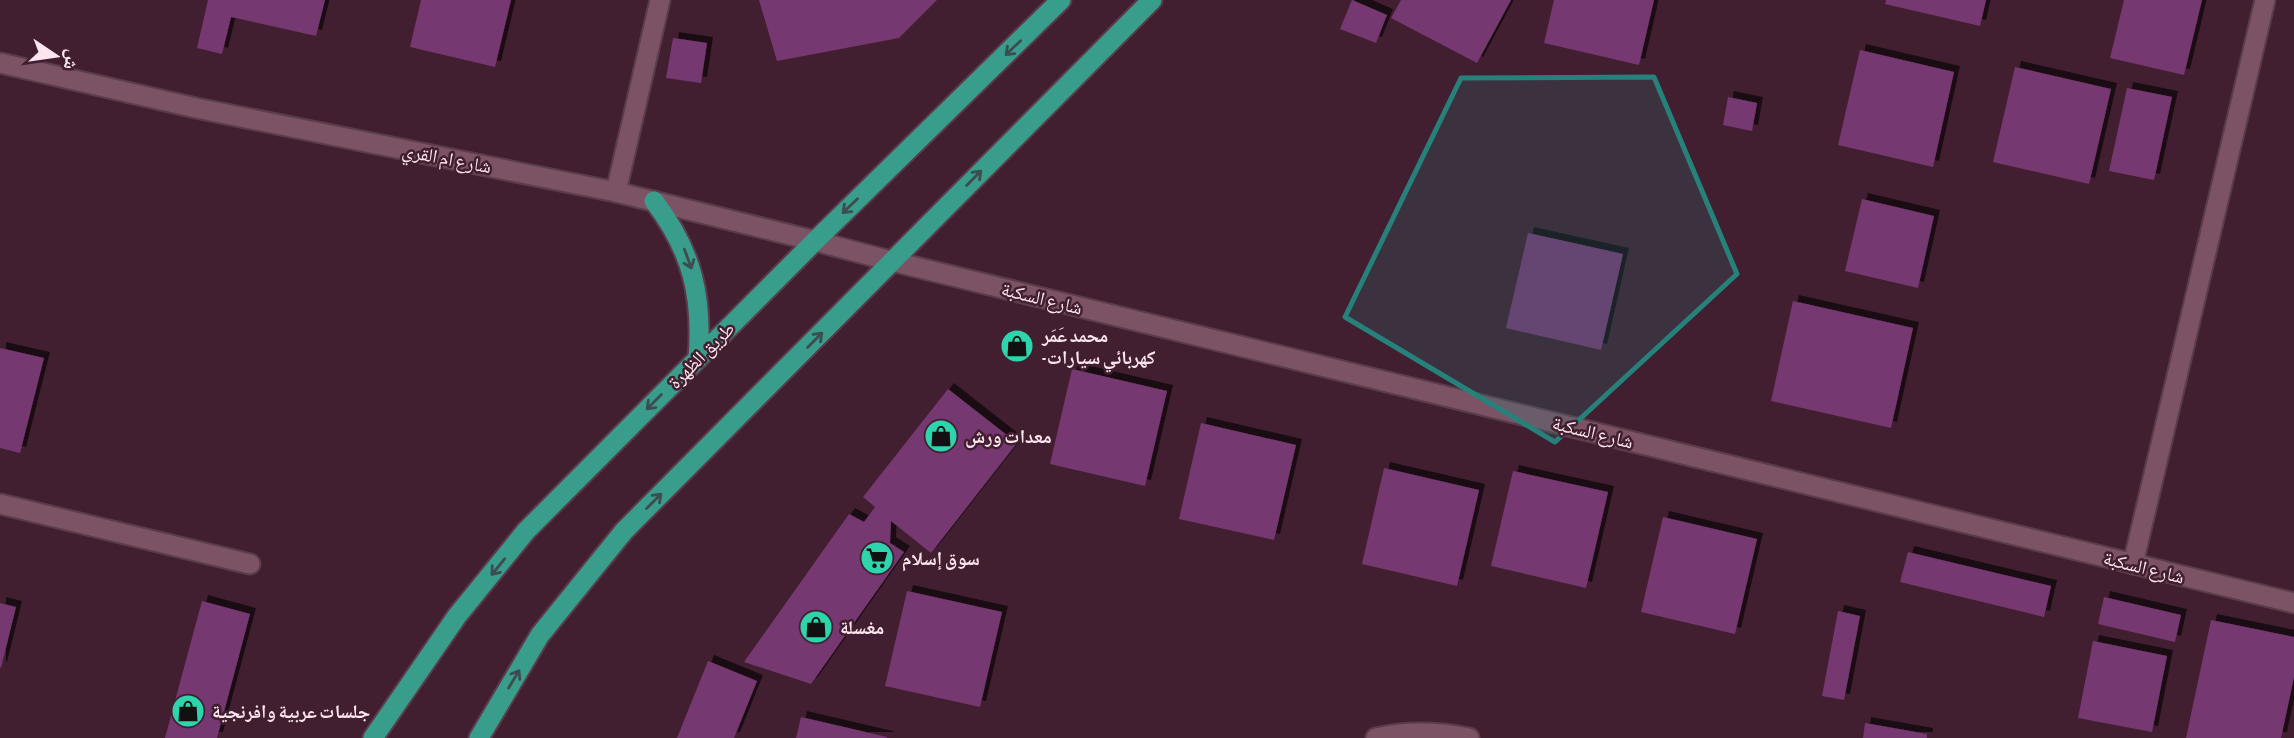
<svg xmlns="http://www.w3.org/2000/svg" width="2294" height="738" viewBox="0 0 2294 738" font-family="'Asap Condensed','Noto Naskh Arabic',sans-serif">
	<defs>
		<filter id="shadow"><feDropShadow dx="6" dy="-6" stdDeviation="0" flood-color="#0009"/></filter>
	</defs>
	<rect width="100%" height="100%" fill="#421f30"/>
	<path fill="#753770" filter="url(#shadow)" d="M 208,0 L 325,0 L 316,36 L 231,17 L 222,54 L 197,48 Z
		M 421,0 L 511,0 L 495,67 L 410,47 Z
		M 759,0 L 937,0 L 899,38 L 777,61 Z
		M 1352,0 L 1387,15 L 1376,43 L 1340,29 Z
		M 1401,0 L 1511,0 L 1477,63 L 1391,18 Z
		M 1554,0 L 1654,0 L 1639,65 L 1544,43 Z
		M 1886,0 L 1986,0 L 1980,26 L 1885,4 Z
		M 2124,0 L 2202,0 L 2184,75 L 2110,58 Z
		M 673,38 L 707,43 L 701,83 L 666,78 Z
		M 1860,50 L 1954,72 L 1933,167 L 1838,145 Z
		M 2015,67 L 2111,89 L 2089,184 L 1993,162 Z
		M 2127,88 L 2172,97 L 2154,180 L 2109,171 Z
		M 1728,97 L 1757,103 L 1752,131 L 1723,125 Z
		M 1862,199 L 1934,216 L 1918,288 L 1845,271 Z
		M 1528,233 L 1623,254 L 1601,350 L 1506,328 Z
		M 1793,301 L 1913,328 L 1891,428 L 1771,401 Z
		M 0,348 L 44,358 L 20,453 L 0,448 Z
		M 1072,369 L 1167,391 L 1145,486 L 1050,464 Z
		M 948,389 L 1017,443 L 931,553 L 891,521 L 890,543 L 904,552 L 811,684 L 744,662 L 849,514 L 864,522 L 875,507 L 863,497 Z
		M 1201,423 L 1296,445 L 1274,540 L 1179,519 Z
		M 1384,468 L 1479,490 L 1457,586 L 1362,564 Z
		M 1513,471 L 1608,492 L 1586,588 L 1491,566 Z
		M 1663,517 L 1757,539 L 1735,634 L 1641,612 Z
		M 1908,552 L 2051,586 L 2044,617 L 1900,582 Z
		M 907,591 L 1002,612 L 980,707 L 885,686 Z
		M 2104,597 L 2181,615 L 2175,642 L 2098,624 Z
		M 202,601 L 250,614 L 217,738 L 165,738 Z
		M 0,603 L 16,607 L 1,668 L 0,667 Z
		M 1838,611 L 1860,616 L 1844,700 L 1822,696 Z
		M 2211,620 L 2294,637 L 2294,677 L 2281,738 L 2186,738 Z
		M 2093,641 L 2167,656 L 2152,732 L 2078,718 Z
		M 708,661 L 757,681 L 734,738 L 677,738 Z
		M 801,717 L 887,737 L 887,738 L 796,738 Z
		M 1865,723 L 1927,734 L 1927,738 L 1863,738 Z"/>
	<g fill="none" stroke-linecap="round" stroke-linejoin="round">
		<defs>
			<path id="minor" d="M 616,192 L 660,0
				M 0,504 L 250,564
				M 2133,564 L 2265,0
				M 1376,738 C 1407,731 1439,732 1469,738"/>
			<path id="tertiary" d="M 0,63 L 196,108 L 616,192 L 815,241"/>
			<path id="secondary" d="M 815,241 L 891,261 L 2294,603"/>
			<path id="primary" d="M 654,201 C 692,251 703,296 698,358
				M 373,738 L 457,616 L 526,531 L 815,241 L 1061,0
				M 479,738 L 540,635 L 624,531 L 1152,0"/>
		</defs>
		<use href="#minor" stroke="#5a3c4c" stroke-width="23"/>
		<use href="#tertiary" stroke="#5a3c4c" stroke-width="23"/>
		<use href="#secondary" stroke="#5a3c4c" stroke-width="23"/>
		<use href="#primary" stroke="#5a3c4c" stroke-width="23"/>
		<use href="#minor" stroke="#7b5365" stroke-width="19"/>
		<use href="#tertiary" stroke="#7b5365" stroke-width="19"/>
		<use href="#secondary" stroke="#7b5365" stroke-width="19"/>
		<use href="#primary" stroke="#389e8b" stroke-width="19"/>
	</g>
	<defs><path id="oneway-shaft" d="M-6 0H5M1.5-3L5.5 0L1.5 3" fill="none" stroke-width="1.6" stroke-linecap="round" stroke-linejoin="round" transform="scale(1.75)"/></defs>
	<g stroke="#3e4b50">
		<use href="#oneway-shaft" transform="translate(1013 48) rotate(136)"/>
		<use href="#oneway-shaft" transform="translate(974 178) rotate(-45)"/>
		<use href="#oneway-shaft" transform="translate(850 206) rotate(136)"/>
		<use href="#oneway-shaft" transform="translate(688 259) rotate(70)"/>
		<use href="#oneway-shaft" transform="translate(815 340) rotate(-45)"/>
		<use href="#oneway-shaft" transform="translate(654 402) rotate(135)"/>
		<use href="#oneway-shaft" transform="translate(654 501) rotate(-45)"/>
		<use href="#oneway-shaft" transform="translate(498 567) rotate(129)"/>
		<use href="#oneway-shaft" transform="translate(514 679) rotate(-59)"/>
	</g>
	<path fill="#27817b" fill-opacity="0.2" stroke="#27817b" stroke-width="5" stroke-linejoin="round" d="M 1654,77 L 1737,274 L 1555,442 L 1345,317 L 1461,78 Z"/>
	<defs>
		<symbol id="shop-disc" viewBox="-11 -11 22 22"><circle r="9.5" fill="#2ed4ab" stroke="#421f30"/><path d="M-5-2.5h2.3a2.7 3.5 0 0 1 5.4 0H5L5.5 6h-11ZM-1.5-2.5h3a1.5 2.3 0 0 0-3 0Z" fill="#111"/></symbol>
		<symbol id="supermarket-disc" viewBox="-11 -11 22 22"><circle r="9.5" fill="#2ed4ab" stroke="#421f30"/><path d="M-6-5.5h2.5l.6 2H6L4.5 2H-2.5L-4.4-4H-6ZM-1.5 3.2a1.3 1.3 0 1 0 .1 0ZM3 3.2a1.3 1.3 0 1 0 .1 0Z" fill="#111"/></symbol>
	</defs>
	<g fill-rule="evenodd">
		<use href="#shop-disc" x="998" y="327" width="38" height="38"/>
		<use href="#shop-disc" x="922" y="417" width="38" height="38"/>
		<use href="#supermarket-disc" x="858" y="539" width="38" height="38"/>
		<use href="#shop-disc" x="797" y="608" width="38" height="38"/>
		<use href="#shop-disc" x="169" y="692" width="38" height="38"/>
	</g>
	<g text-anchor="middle" stroke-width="5" stroke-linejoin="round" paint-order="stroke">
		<g font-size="19" fill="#fde5ef" stroke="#421f30">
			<text transform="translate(447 158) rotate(11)" y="7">شارع ام القري</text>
			<text transform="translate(1042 298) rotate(14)" y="7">شارع السكبة</text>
			<text transform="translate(701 355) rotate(-45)" y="7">طريق الظهرة</text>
			<text transform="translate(1593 432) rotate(14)" y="7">شارع السكبة</text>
			<text transform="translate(2144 567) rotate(14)" y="7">شارع السكبة</text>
		</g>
		<g font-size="19" font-weight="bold" fill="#fde5ef" stroke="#421f30" text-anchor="start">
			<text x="1042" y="342">محمد عَمَر<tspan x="1042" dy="22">-كهربائي سيارات</tspan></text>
			<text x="965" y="443">معدات ورش</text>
			<text x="902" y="565">سوق إسلام</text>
			<text x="840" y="634">مغسلة</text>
			<text x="212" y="718">جلسات عربية وافرنجية</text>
		</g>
	</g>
	<g transform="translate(56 56) rotate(103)" stroke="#421f30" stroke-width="5" paint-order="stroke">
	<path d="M0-5L12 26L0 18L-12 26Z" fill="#fde5ef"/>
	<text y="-10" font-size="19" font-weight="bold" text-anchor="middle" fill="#fde5ef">ش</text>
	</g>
</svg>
